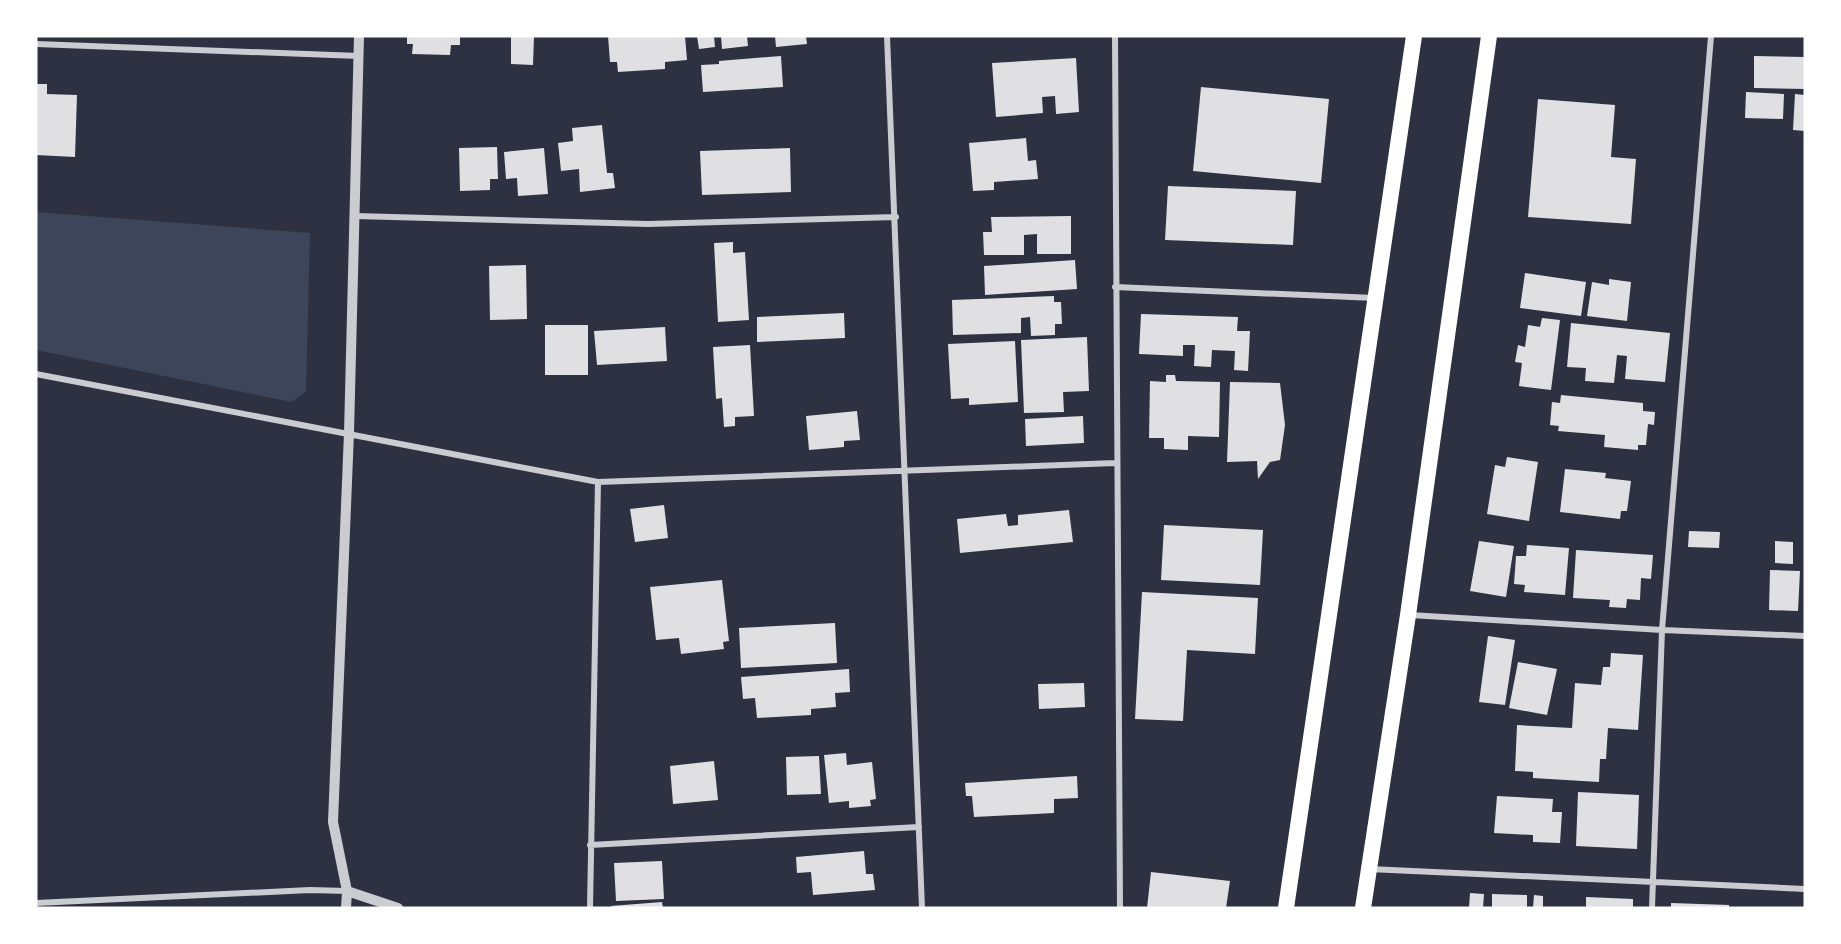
<svg xmlns="http://www.w3.org/2000/svg" width="1841" height="944" viewBox="0 0 1841 944" font-family="'Fira Sans',sans-serif">
	<rect width="100%" height="100%" fill="#2d3142"/>
	<path fill="#3c4559" d="M 36,212 L 310,233 L 306,392 L 291,402 L 36,350 Z"/>
	<path fill="#e0e0e3" d="M 407,36 L 460,36 L 460,45 L 451,45 L 450,55 L 412,54 L 413,44 L 407,44 Z
		M 511,36 L 534,36 L 533,65 L 511,64 Z
		M 608,36 L 685,36 L 687,60 L 665,62 L 665,69 L 618,72 L 617,62 L 610,62 Z
		M 697,36 L 714,36 L 715,47 L 699,49 Z
		M 721,36 L 747,36 L 748,46 L 722,49 Z
		M 775,36 L 806,36 L 807,44 L 776,47 Z
		M 781,56 L 783,87 L 703,92 L 701,65 L 719,64 L 719,61 Z
		M 1754,56 L 1805,57 L 1805,89 L 1754,88 Z
		M 1076,58 L 1079,112 L 1056,114 L 1055,96 L 1042,97 L 1043,113 L 996,117 L 992,63 Z
		M 36,84 L 47,84 L 47,94 L 77,95 L 75,157 L 36,155 Z
		M 1201,87 L 1329,99 L 1321,183 L 1193,171 Z
		M 1746,92 L 1784,94 L 1783,119 L 1745,118 Z
		M 1795,94 L 1805,95 L 1805,131 L 1793,130 Z
		M 1538,99 L 1615,105 L 1611,157 L 1636,159 L 1631,224 L 1528,217 Z
		M 602,125 L 607,173 L 613,173 L 615,188 L 580,192 L 579,169 L 561,171 L 558,143 L 573,141 L 572,128 Z
		M 1026,138 L 1028,161 L 1036,160 L 1038,179 L 994,182 L 994,190 L 973,191 L 969,143 Z
		M 497,147 L 498,179 L 490,179 L 490,190 L 460,191 L 459,148 Z
		M 544,148 L 548,194 L 518,196 L 517,178 L 506,179 L 504,152 Z
		M 790,148 L 791,192 L 702,195 L 700,151 Z
		M 1168,186 L 1296,191 L 1293,245 L 1165,240 Z
		M 1071,216 L 1071,254 L 1037,254 L 1037,234 L 1024,235 L 1024,255 L 984,255 L 983,232 L 992,232 L 991,217 Z
		M 733,242 L 733,253 L 745,252 L 749,320 L 718,322 L 714,243 Z
		M 1075,260 L 1077,289 L 985,295 L 984,266 Z
		M 526,265 L 527,319 L 490,320 L 489,266 Z
		M 1525,273 L 1586,282 L 1581,316 L 1520,308 Z
		M 1609,279 L 1631,282 L 1627,321 L 1587,316 L 1592,282 L 1609,285 Z
		M 1054,296 L 1054,302 L 1061,302 L 1062,324 L 1055,324 L 1055,335 L 1031,336 L 1030,317 L 1021,318 L 1021,333 L 953,335 L 952,300 Z
		M 844,313 L 845,338 L 757,342 L 757,317 Z
		M 1141,314 L 1238,317 L 1237,331 L 1250,331 L 1248,371 L 1234,370 L 1235,351 L 1212,350 L 1211,367 L 1194,366 L 1195,345 L 1183,345 L 1183,356 L 1139,354 Z
		M 1542,318 L 1560,320 L 1551,390 L 1519,386 L 1522,363 L 1515,362 L 1518,345 L 1525,347 L 1528,325 L 1540,327 Z
		M 1571,323 L 1670,333 L 1665,382 L 1625,379 L 1627,356 L 1617,355 L 1614,383 L 1585,381 L 1586,368 L 1567,367 Z
		M 545,325 L 588,325 L 588,375 L 545,375 Z
		M 665,327 L 667,361 L 597,365 L 594,331 Z
		M 1087,337 L 1089,391 L 1063,392 L 1064,412 L 1024,413 L 1021,340 Z
		M 1015,341 L 1018,402 L 969,405 L 969,398 L 951,399 L 948,344 Z
		M 750,345 L 754,416 L 735,417 L 735,426 L 724,427 L 722,398 L 716,399 L 713,347 Z
		M 1166,375 L 1175,375 L 1176,381 L 1220,382 L 1219,437 L 1188,436 L 1188,450 L 1164,449 L 1164,438 L 1149,438 L 1150,381 L 1166,382 Z
		M 1230,382 L 1280,383 L 1285,425 L 1280,460 L 1270,462 L 1258,479 L 1257,461 L 1227,462 Z
		M 1561,395 L 1643,403 L 1643,411 L 1655,412 L 1654,425 L 1648,424 L 1646,445 L 1638,445 L 1638,450 L 1604,447 L 1605,435 L 1558,431 L 1559,426 L 1550,425 L 1552,402 L 1560,403 Z
		M 857,411 L 860,440 L 844,441 L 844,447 L 809,450 L 806,416 Z
		M 1083,416 L 1084,443 L 1026,446 L 1025,419 Z
		M 1507,457 L 1538,462 L 1529,521 L 1487,514 L 1495,465 L 1505,467 Z
		M 1565,469 L 1606,473 L 1605,478 L 1631,481 L 1627,511 L 1621,511 L 1620,519 L 1560,512 Z
		M 664,505 L 668,538 L 635,542 L 630,509 Z
		M 1069,510 L 1073,542 L 960,553 L 957,519 L 1006,514 L 1008,526 L 1018,525 L 1018,515 Z
		M 1164,525 L 1263,530 L 1260,585 L 1161,580 Z
		M 1689,531 L 1720,532 L 1719,548 L 1688,547 Z
		M 1479,541 L 1514,546 L 1506,597 L 1470,591 Z
		M 1775,541 L 1793,542 L 1793,564 L 1775,563 Z
		M 1527,545 L 1569,548 L 1565,595 L 1524,592 L 1525,585 L 1514,584 L 1516,556 L 1526,556 Z
		M 1576,550 L 1653,555 L 1651,579 L 1641,578 L 1640,600 L 1627,599 L 1626,608 L 1609,607 L 1610,600 L 1573,598 Z
		M 1770,570 L 1800,571 L 1798,611 L 1769,610 Z
		M 722,580 L 729,641 L 723,642 L 724,649 L 681,654 L 679,638 L 656,640 L 650,587 Z
		M 1142,592 L 1258,598 L 1255,654 L 1187,650 L 1183,721 L 1135,719 Z
		M 835,623 L 837,663 L 741,668 L 739,628 Z
		M 1488,636 L 1515,640 L 1505,705 L 1479,702 Z
		M 1611,653 L 1643,655 L 1638,730 L 1608,728 L 1606,759 L 1600,759 L 1599,782 L 1533,778 L 1533,772 L 1515,771 L 1517,725 L 1572,728 L 1575,683 L 1601,685 L 1603,667 L 1610,667 Z
		M 1518,662 L 1557,669 L 1547,715 L 1509,708 Z
		M 849,669 L 850,692 L 835,693 L 836,707 L 811,709 L 811,715 L 757,718 L 755,698 L 743,699 L 741,677 Z
		M 1084,683 L 1085,707 L 1039,709 L 1038,684 Z
		M 846,753 L 847,765 L 872,762 L 876,799 L 870,800 L 871,806 L 849,808 L 849,801 L 829,803 L 824,755 Z
		M 819,756 L 821,794 L 787,795 L 786,757 Z
		M 714,761 L 718,800 L 673,804 L 670,766 Z
		M 1077,776 L 1078,798 L 1054,799 L 1054,813 L 974,817 L 972,796 L 966,796 L 965,783 Z
		M 1578,792 L 1639,795 L 1637,849 L 1576,846 Z
		M 1497,796 L 1553,799 L 1552,812 L 1562,812 L 1560,843 L 1533,842 L 1533,835 L 1494,833 Z
		M 864,851 L 866,874 L 873,874 L 875,890 L 813,895 L 811,872 L 797,873 L 796,857 Z
		M 662,861 L 664,899 L 616,901 L 614,863 Z
		M 1151,872 L 1230,881 L 1226,908 L 1147,908 Z
		M 1470,893 L 1484,894 L 1483,908 L 1469,908 Z
		M 1492,894 L 1527,895 L 1527,908 L 1492,908 Z
		M 1534,895 L 1543,896 L 1543,908 L 1533,908 Z
		M 1586,897 L 1633,899 L 1633,908 L 1586,908 Z
		M 662,902 L 663,908 L 611,908 L 611,906 Z
		M 1671,903 L 1729,905 L 1729,908 L 1671,908 Z"/>
	<g fill="none" stroke-linecap="round" stroke-linejoin="round">
		<path stroke="#caccd0" stroke-width="6" d="M 887,36 L 922,908
			M 1115,36 L 1120,908
			M 36,44 L 359,56
			M 355,216 L 648,224 L 896,217
			M 1115,287 L 1375,298
			M 36,374 L 598,482 L 1115,463
			M 1410,615 L 1662,630 L 1805,636
			M 590,845 L 919,827
			M 1369,869 L 1805,889
			M 36,903 L 310,890 L 347,891
			M 590,908 L 598,482
			M 1652,908 L 1662,630 L 1711,36"/>
		<path stroke="#caccd0" stroke-width="10" d="M 347,891 L 398,908
			M 346,908 L 347,891 L 333,822 L 349,433 L 359,36"/>
		<path stroke="#fff" stroke-width="16" d="M 1286,908 L 1414,36
			M 1363,908 L 1408,615 L 1489,36"/>
	</g>
	<rect width="1841" height="944" fill="none" stroke="#ffffff" stroke-width="75"/>
</svg>
